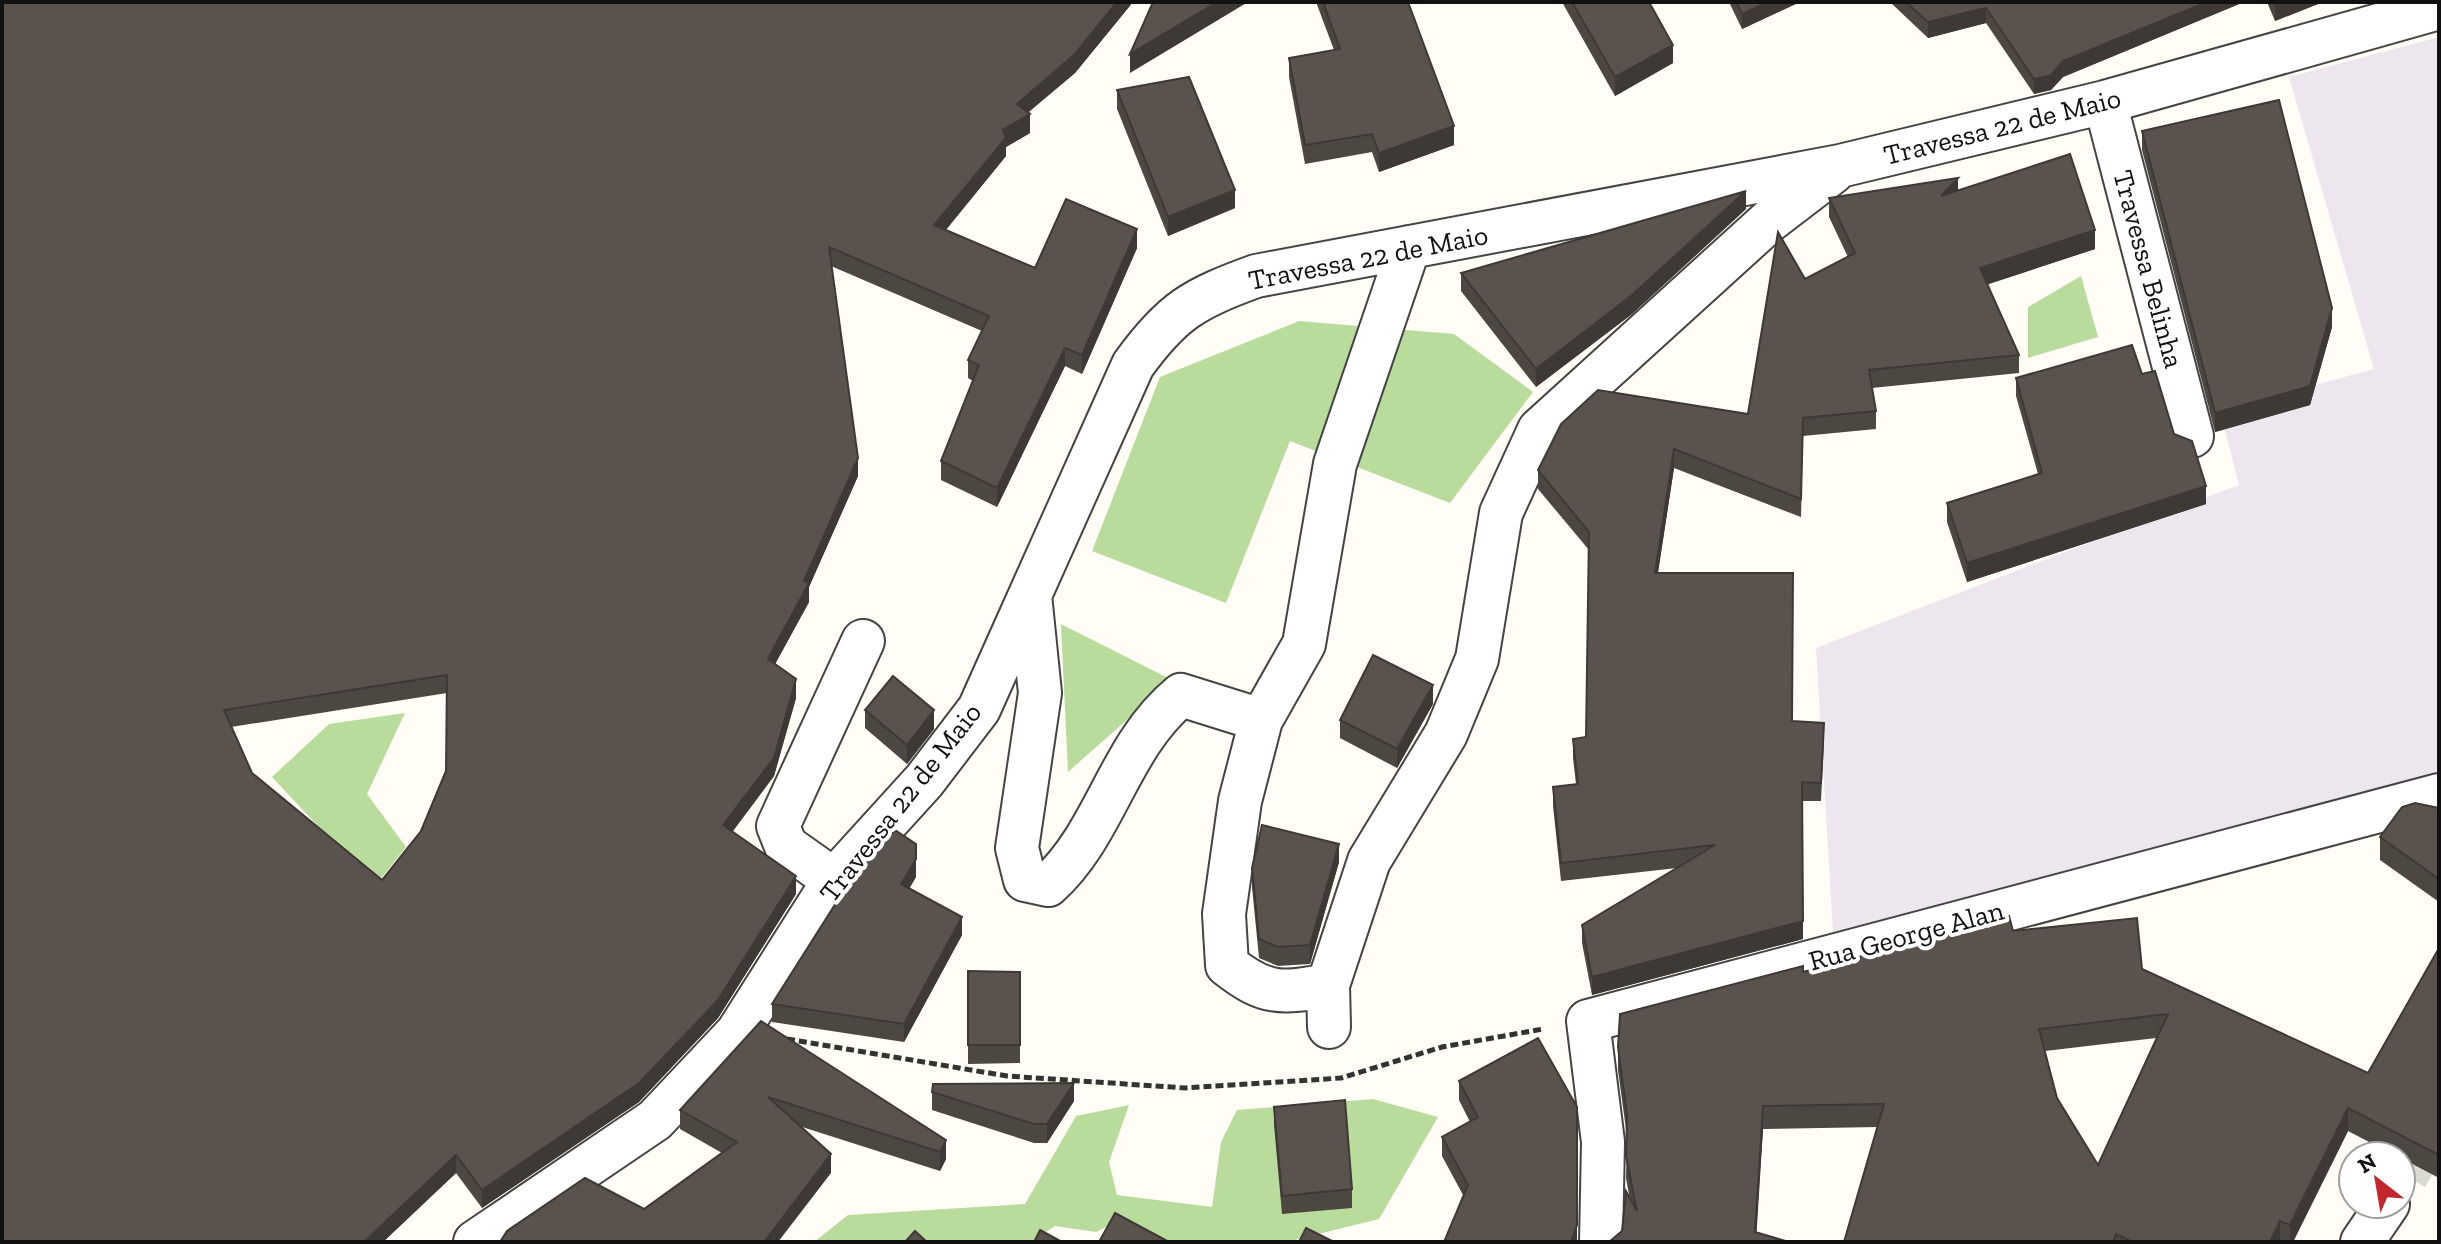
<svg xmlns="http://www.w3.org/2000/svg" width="2441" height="1244" viewBox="0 0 2441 1244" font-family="'Zilla Slab',serif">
	<rect width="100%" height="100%" fill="#fffdf5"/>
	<path fill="#eee6ef" d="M 2439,37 L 2439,772 L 1833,932 L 1816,648 L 2239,485 L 2220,411 L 2374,369 L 2289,77 Z"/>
	<path fill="#b9dc9c" d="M 2081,276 L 2098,337 L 2028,358 L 2028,307 Z
		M 1299,321 L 1454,334 L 1533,392 L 1450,503 L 1290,441 L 1226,603 L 1092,551 L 1160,377 Z
		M 1061,624 L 1172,680 L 1068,772 Z
		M 405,713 L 367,794 L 406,847 L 344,925 L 329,838 L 272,777 L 329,724 Z
		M 1373,1099 L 1438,1117 L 1379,1219 L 1286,1242 L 1168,1242 L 1125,1218 L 1096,1232 L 1055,1226 L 1031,1242 L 814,1242 L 848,1215 L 1025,1204 L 1076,1116 L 1129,1105 L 1109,1162 L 1117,1195 L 1212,1207 L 1221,1142 L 1237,1110 Z"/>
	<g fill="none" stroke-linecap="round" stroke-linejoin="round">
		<path stroke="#dbdad3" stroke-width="42" stroke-dasharray="42 21" stroke-linecap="butt" d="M 2407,1176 L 2439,1124"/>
		<defs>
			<path id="minor" d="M 2105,102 L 2192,436
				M 1030,595 L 1040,693 L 1017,848 L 1025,880 L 1048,885 C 1106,833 1118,747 1181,695 L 1261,720
				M 834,880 L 786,846 L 778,826 L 863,641
				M 1328,985 C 1281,994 1265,995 1227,965 L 1224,914 L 1240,801 L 1261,720 L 1304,644 L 1335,464 L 1409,247
				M 1329,1027 L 1328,985 L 1369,861 L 1446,734 L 1477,659 L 1501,513 L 1539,430 L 1769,221 L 1833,172
				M 475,1242 L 655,1120 L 737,1033 L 834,880 L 924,781 L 979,709 L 1133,365 C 1172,311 1193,299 1256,276 L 1840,166 L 2105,102 L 2439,8
				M 1601,1242 L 1603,1142 L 1588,1021 L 2439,795
				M 2362,1242 L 2388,1204"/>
		</defs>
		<use href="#minor" stroke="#444" stroke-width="46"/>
		<path stroke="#333" stroke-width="5" stroke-dasharray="8 4" stroke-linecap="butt" d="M 787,1039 L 1007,1076 L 1185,1088 L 1341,1078 L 1442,1047 L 1543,1029"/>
		<use href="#minor" stroke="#fff" stroke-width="42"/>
	</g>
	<path fill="#4d4742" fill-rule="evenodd" d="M 2,2 L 1133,2 L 1075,73 L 1028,112 L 1030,133 L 1006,147 L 1006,156 L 946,230 L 1035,268 L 1137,248 L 1082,374 L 1065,366 L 997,507 L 941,480 L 941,461 L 973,381 L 968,378 L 968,360 L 982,331 L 831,266 L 858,476 L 809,587 L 809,602 L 775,664 L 796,698 L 774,776 L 733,831 L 796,894 L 718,1018 L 639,1102 L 482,1208 L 456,1173 L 383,1242 ZM 447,693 L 446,771 L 421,831 L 382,880 L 252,773 L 231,727 Z
		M 1316,2 L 1408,2 L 1454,145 L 1379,172 L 1372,152 L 1305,164 L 1289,77 L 1289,58 L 1334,50 Z
		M 1562,2 L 1649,2 L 1673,63 L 1615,96 Z
		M 1729,2 L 1800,2 L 1742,29 Z
		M 1890,2 L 2244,2 L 2063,77 L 2051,90 L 2034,94 L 1986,23 L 1928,38 Z
		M 2267,2 L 2323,2 L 2275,21 Z
		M 2439,17 L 2439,59 L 2437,50 L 2437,18 Z
		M 1117,90 L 1235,208 L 1168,236 L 1117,109 Z
		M 2142,131 L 2332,327 L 2310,405 L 2215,432 L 2142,150 Z
		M 1958,191 L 2095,249 L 1987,284 L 2019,355 L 2019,373 L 1872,388 L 1876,411 L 1876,429 L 1803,436 L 1801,517 L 1674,468 L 1658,573 L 1792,721 L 1824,741 L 1821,801 L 1802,801 L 1803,939 L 1592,995 L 1582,943 L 1582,925 L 1677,868 L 1561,881 L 1553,806 L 1553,787 L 1576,784 L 1573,758 L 1573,739 L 1586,737 L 1589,550 L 1538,489 L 1538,470 L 1748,414 L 1805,279 L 1848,257 L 1829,217 L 1829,198 Z
		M 1746,209 L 1632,314 L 1536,387 L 1461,291 L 1461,273 Z
		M 2142,374 L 2174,434 L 2206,504 L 1967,582 L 1947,522 L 1947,503 L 2038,474 L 2016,396 L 2016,378 Z
		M 1433,704 L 1397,768 L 1340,738 L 1340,720 Z
		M 865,710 L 934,729 L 907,764 L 865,728 Z
		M 2439,808 L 2439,902 L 2380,860 L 2380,837 Z
		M 1339,862 L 1310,964 L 1278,966 L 1259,958 L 1252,887 L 1252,868 Z
		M 916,877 L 909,888 L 962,935 L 904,1042 L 772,1022 L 772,1004 Z
		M 2013,931 L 2142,969 L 2368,1073 L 2439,948 L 2439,1178 L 2401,1158 L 2401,1156 L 2396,1156 L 2348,1131 L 2293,1242 L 1844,1242 L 1878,1127 L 1763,1129 L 1756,1232 L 1622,1231 L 1630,1200 L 1626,1178 L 1627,1137 L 1618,1070 L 1618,1047 L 1803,972 ZM 2156,1038 L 2098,1165 L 2057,1098 L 2045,1051 Z
		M 968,971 L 1020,972 L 1020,1063 L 968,1064 Z
		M 761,1021 L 946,1140 L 946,1159 L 940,1171 L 799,1126 L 831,1173 L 644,1209 L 722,1153 L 680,1129 L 680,1110 Z
		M 1459,1081 L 1577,1242 L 1463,1195 L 1442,1156 L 1442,1137 L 1470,1122 L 1459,1100 Z
		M 932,1092 L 1074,1101 L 1047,1143 L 1034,1143 L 932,1110 Z
		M 1274,1107 L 1352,1189 L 1352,1208 L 1282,1214 L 1274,1125 Z"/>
	<path fill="#3f3936" d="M 1117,2 L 1133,2 L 1075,73 L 1017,122 L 1017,104 Z
		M 1217,2 L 1248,2 L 1130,73 L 1130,54 Z
		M 1768,2 L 1800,2 L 1742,29 L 1742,14 Z
		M 2207,2 L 2244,2 L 2063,77 L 2051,90 L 2034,94 L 2034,79 L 2063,61 Z
		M 2285,2 L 2323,2 L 2275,21 L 2275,6 Z
		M 1986,8 L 1986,23 L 1928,38 L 1928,22 Z
		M 1673,45 L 1673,63 L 1615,96 L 1615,77 Z
		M 1030,114 L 1030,133 L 1006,147 L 1006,156 L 934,244 L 934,225 L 1003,130 Z
		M 1454,126 L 1454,145 L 1379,172 L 1379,153 Z
		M 1958,178 L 1958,196 L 1941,196 Z
		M 1235,190 L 1235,208 L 1168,236 L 1168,217 Z
		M 1746,191 L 1746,209 L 1632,314 L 1536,387 L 1536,369 Z
		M 1137,229 L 1137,248 L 1082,374 L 1082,355 Z
		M 2095,230 L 2095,249 L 1980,287 L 1980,268 Z
		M 2332,308 L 2332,327 L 2310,405 L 2215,432 L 2215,413 Z
		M 1065,348 L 1065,366 L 997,507 L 997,488 Z
		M 1674,449 L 1674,468 L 1655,591 L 1655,573 Z
		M 858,458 L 858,476 L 809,587 L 809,602 L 768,677 L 768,659 Z
		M 2206,486 L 2206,504 L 1967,582 L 1967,563 Z
		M 796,679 L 796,698 L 774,776 L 723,844 L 723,825 Z
		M 1433,685 L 1433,704 L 1397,768 L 1397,749 Z
		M 934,710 L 934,729 L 907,764 L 907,745 Z
		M 1339,844 L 1339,862 L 1310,964 L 1310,945 Z
		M 916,859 L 916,877 L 901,903 L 901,884 Z
		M 796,876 L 796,894 L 718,1018 L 639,1102 L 482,1208 L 482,1190 Z
		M 962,917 L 962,935 L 904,1042 L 904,1024 Z
		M 1803,921 L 1803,939 L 1592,995 L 1592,977 Z
		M 1074,1083 L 1074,1101 L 1047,1143 L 1047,1124 Z
		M 1763,1106 L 1763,1129 L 1756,1242 L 1755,1232 Z
		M 2348,1108 L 2348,1131 L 2293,1242 L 2290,1242 L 2290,1225 Z
		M 946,1140 L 946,1159 L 940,1171 L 940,1152 Z
		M 831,1154 L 831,1173 L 778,1242 L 764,1242 Z
		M 456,1155 L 456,1173 L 383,1242 L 364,1242 Z
		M 2280,1221 L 2280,1242 L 2270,1242 Z
		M 1577,1225 L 1577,1242 L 1571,1242 Z"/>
	<path fill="#5a524d" stroke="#3f3936" stroke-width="2" fill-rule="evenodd" d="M 2,2 L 1117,2 L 1075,54 L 1017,104 L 1030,114 L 1003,130 L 1006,138 L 934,225 L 1035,268 L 1066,199 L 1137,229 L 1082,355 L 1065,348 L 997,488 L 941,461 L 979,365 L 968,360 L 989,316 L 829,247 L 858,458 L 804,581 L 809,583 L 768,659 L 796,679 L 774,758 L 723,825 L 796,876 L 718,1000 L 639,1083 L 482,1190 L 456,1155 L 364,1242 L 2,1242 ZM 447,675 L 446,771 L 421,831 L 382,880 L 252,773 L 224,710 Z
		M 1153,2 L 1217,2 L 1130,54 Z
		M 1323,2 L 1408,2 L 1454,126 L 1379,153 L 1372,134 L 1305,145 L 1289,58 L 1340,49 Z
		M 1572,2 L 1649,2 L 1673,45 L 1615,77 Z
		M 1736,2 L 1768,2 L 1742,14 Z
		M 1906,2 L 2207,2 L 2063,61 L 2051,75 L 2034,79 L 1986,8 L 1928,22 Z
		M 2274,2 L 2285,2 L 2275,6 Z
		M 1189,77 L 1235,190 L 1168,217 L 1117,90 Z
		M 2279,100 L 2332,308 L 2310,386 L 2215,413 L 2142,131 Z
		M 2070,154 L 2095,230 L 1980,268 L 2019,355 L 1869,370 L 1876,411 L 1803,418 L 1801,499 L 1674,449 L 1655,573 L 1793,573 L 1792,721 L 1824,723 L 1821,783 L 1802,782 L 1803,921 L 1592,977 L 1582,925 L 1715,845 L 1561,863 L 1553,787 L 1578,784 L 1573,739 L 1586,737 L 1589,532 L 1538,470 L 1561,424 L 1598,390 L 1748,414 L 1778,232 L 1805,279 L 1855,253 L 1829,198 L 1958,178 L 1941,196 Z
		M 1746,191 L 1632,295 L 1536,369 L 1461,273 Z
		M 2132,345 L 2142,374 L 2155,371 L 2174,434 L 2192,441 L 2206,486 L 1967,563 L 1947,503 L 2042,473 L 2016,378 Z
		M 1373,655 L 1433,685 L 1397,749 L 1340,720 Z
		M 893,676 L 934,710 L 907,745 L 865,710 Z
		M 2415,803 L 2439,808 L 2439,879 L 2380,837 L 2402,807 Z
		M 1262,825 L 1339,844 L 1310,945 L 1278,947 L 1259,939 L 1252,868 Z
		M 895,830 L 916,844 L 916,859 L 901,884 L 962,917 L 904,1024 L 772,1004 L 853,876 Z
		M 2009,916 L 2013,931 L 2137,918 L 2142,969 L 2368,1073 L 2439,948 L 2439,1155 L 2348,1108 L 2290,1225 L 2280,1221 L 2270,1242 L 2133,1242 L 2116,1234 L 2113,1242 L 1844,1242 L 1884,1104 L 1763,1106 L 1755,1232 L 1789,1242 L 1609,1242 L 1622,1231 L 1626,1191 L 1637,1211 L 1626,1156 L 1627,1116 L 1618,1047 L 1620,1014 L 1803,966 L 1803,972 ZM 2168,1014 L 2098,1165 L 2057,1098 L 2039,1029 Z
		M 968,971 L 1020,972 L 1020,1045 L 968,1045 Z
		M 761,1021 L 946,1140 L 940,1152 L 768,1097 L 831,1154 L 764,1242 L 500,1242 L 507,1231 L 585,1178 L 644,1209 L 737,1142 L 680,1110 Z
		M 1538,1038 L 1577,1107 L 1577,1225 L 1571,1242 L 1444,1242 L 1468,1185 L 1442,1137 L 1478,1117 L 1459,1081 Z
		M 1074,1083 L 1047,1124 L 1034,1124 L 932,1092 L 933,1084 Z
		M 1345,1100 L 1352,1189 L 1282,1196 L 1274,1107 Z
		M 1115,1213 L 1169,1242 L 1099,1242 Z
		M 1306,1228 L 1334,1242 L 1299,1242 Z
		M 1040,1230 L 1062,1242 L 1034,1242 Z
		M 915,1231 L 927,1242 L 905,1242 Z"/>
	<g text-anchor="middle" stroke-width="8" stroke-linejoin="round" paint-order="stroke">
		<g font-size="28" fill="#111" stroke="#fff">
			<text transform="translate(2002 126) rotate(-14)" y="10">Travessa 22 de Maio</text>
			<text transform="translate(1368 257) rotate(-11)" y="10">Travessa 22 de Maio</text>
			<text transform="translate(2149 269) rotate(75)" y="10">Travessa Belinha</text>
			<text transform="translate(900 802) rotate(-52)" y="10">Travessa 22 de Maio</text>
			<text transform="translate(1906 935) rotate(-15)" y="10">Rua George Alan</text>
		</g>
	</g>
	<rect width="2441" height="1244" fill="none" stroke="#111111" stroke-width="8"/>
	<g transform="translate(2377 1180) rotate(329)"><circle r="38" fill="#ffffff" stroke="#a0a0a0" stroke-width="2"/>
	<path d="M0-6L14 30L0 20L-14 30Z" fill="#c4262e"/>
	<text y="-12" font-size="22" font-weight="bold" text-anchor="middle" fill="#111111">N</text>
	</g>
</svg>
